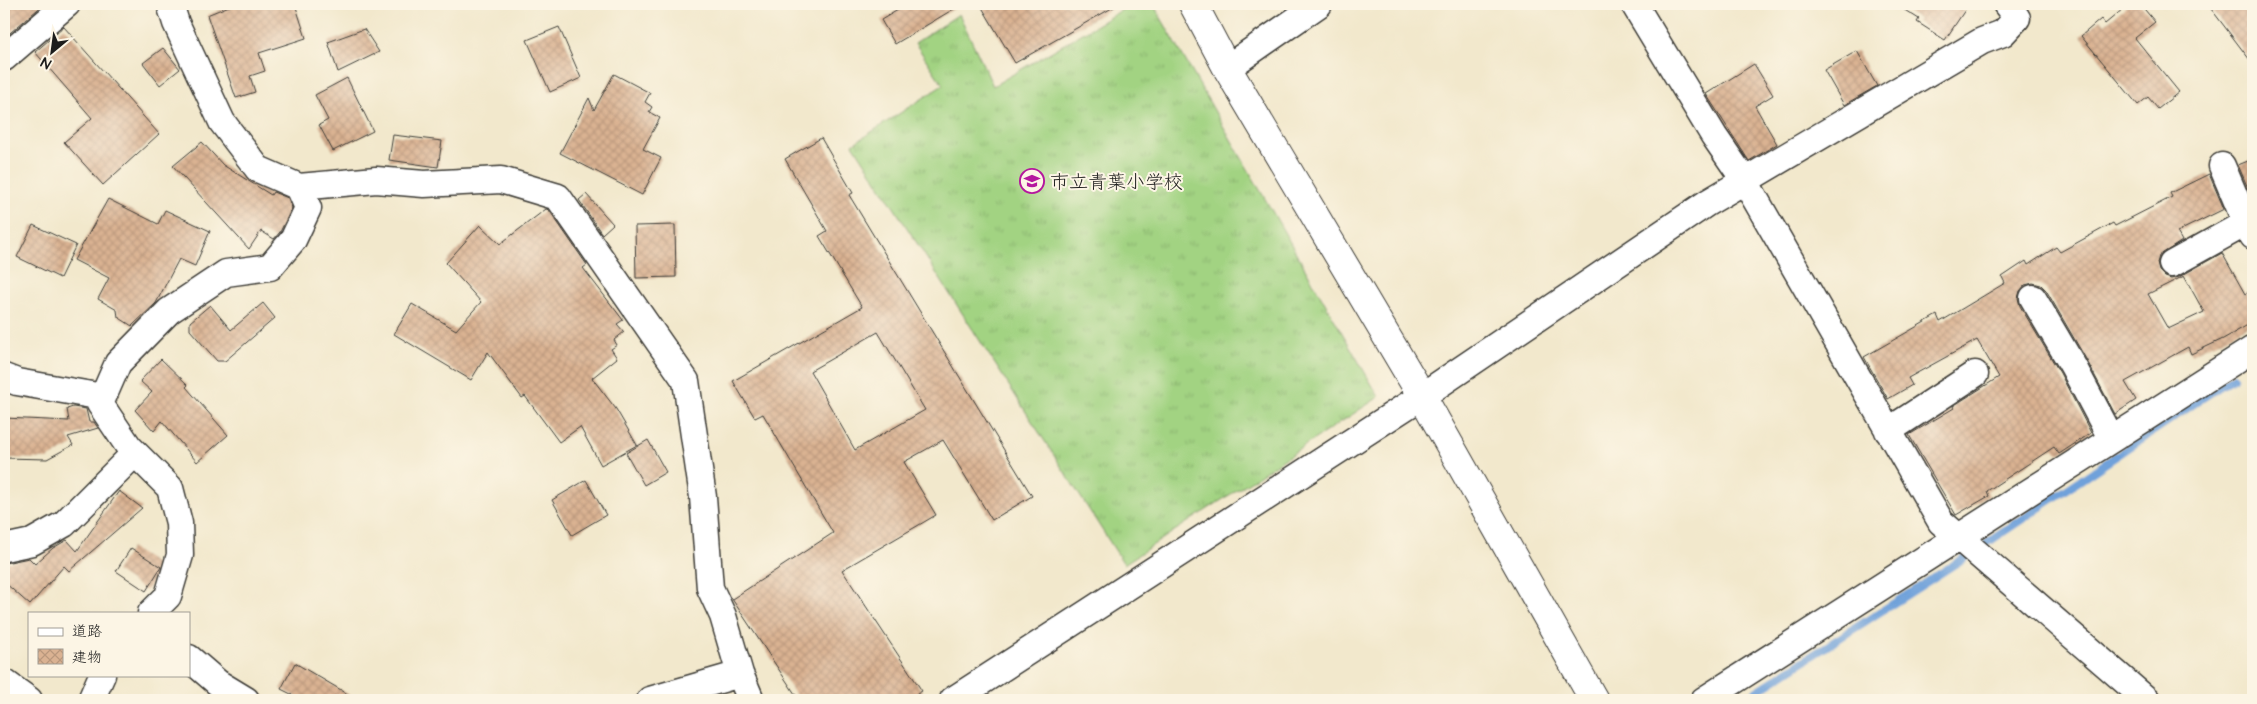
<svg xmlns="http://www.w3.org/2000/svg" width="2257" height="704" viewBox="0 0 2257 704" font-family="'Architects Daughter','Klee One',sans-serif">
	<defs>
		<pattern id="grass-tufts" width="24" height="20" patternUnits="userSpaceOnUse" patternTransform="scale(1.25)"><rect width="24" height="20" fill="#a2d382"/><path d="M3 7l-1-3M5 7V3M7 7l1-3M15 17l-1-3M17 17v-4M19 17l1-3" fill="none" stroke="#8bb570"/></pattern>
		<pattern id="building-cross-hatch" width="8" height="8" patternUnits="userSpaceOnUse" patternTransform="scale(1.25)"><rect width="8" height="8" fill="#dab292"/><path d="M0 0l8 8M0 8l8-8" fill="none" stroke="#ba987d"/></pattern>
	</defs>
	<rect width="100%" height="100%" fill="#fcf5e5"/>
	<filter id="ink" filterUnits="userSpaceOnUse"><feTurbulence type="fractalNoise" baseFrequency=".02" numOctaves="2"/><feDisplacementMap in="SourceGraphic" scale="10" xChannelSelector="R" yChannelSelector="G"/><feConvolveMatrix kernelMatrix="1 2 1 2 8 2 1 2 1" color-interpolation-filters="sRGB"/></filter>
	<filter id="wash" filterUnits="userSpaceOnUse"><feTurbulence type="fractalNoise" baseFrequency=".0096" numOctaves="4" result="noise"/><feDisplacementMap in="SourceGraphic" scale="20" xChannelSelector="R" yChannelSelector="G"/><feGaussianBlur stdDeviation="1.12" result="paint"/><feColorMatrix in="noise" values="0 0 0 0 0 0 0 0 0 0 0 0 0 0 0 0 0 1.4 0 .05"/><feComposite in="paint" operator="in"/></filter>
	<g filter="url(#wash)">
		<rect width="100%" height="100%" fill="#f2e8cc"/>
		<path fill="url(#grass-tufts)" stroke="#5f784f" d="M 1132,4 L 1153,4 L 1379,397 L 1124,564 L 853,144 L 943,85 L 915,43 L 959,14 L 993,86 Z"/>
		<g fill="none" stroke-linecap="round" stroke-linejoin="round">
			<path stroke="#6fa1da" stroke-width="8" d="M 1987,543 L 2234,377
				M 1743,700 L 1969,555"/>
		</g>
		<g id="blocks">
			<path fill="url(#building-cross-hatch)" fill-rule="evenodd" d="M 4,4 L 44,4 L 4,38 Z
				M 234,4 L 295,4 L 306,38 L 259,53 L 265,71 L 250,76 L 255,92 L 236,98 L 207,15 Z
				M 908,4 L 962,4 L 895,44 L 881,20 Z
				M 980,4 L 1119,4 L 1015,63 Z
				M 1895,4 L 1969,4 L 1945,40 L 1917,22 L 1919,19 Z
				M 2129,4 L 2140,4 L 2155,22 L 2135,38 L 2179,92 L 2158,109 L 2148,97 L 2138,105 L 2081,36 L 2101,19 L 2105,24 Z
				M 2207,4 L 2253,4 L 2253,64 L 2215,14 Z
				M 64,27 L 159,134 L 103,185 L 64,142 L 92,118 L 35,52 Z
				M 559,27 L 581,78 L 550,92 L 527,40 Z
				M 364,29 L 379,52 L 338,72 L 328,42 Z
				M 163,48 L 180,69 L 160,85 L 143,63 Z
				M 1857,51 L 1877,86 L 1844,105 L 1824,70 Z
				M 1754,64 L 1773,95 L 1755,106 L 1777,144 L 1749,161 L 1706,94 Z
				M 614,74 L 650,93 L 645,102 L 652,107 L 649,112 L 660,118 L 643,149 L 661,158 L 642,195 L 560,153 L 589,98 L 594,110 Z
				M 347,78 L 373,131 L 333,151 L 319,125 L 328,120 L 315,95 Z
				M 393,135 L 442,141 L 438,167 L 389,160 Z
				M 821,138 L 853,193 L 849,195 L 1032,496 L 992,520 L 943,440 L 904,462 L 936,515 L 842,570 L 922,691 L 907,700 L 799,700 L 732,599 L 833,533 L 763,414 L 755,418 L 733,381 L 862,307 L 819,236 L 827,231 L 785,159 ZM 878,332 L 925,410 L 855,450 L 810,371 Z
				M 202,142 L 223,165 L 271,195 L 273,192 L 288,198 L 292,208 L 280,232 L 274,239 L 261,231 L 249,249 L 173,166 Z
				M 2253,159 L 2253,194 L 2251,195 L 2238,165 Z
				M 2209,174 L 2224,209 L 2177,232 L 2182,241 L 2159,256 L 2157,263 L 2159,271 L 2165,277 L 2171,279 L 2179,277 L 2222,253 L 2245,294 L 2253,289 L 2253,322 L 2223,339 L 2191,354 L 2188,347 L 2125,382 L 2136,400 L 2115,414 L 2086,359 L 2046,290 L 2041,285 L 2033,283 L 2025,285 L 2020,291 L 2018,298 L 2020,306 L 2060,373 L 2091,433 L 2059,454 L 2054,447 L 1987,491 L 1989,496 L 1956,515 L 1909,435 L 1954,408 L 1953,406 L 1999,377 L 1977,340 L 1908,378 L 1912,385 L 1888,399 L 1864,357 L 1937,315 L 1940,322 L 2005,283 L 2002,277 L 2026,261 L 2028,265 L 2056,247 L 2060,252 L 2113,223 L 2115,226 L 2172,197 L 2170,193 ZM 2184,276 L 2204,312 L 2168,329 L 2148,294 Z
				M 586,194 L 613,224 L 602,234 L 579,200 Z
				M 108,199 L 158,224 L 165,210 L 210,231 L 195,266 L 179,259 L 156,303 L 132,326 L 118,317 L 117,310 L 98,299 L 109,278 L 74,260 Z
				M 546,209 L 549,210 L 587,265 L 583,268 L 623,320 L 617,324 L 624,332 L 614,340 L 617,345 L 611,349 L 617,358 L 592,378 L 616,409 L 637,445 L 601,465 L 580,427 L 559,442 L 525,396 L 522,398 L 488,352 L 471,380 L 394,334 L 412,304 L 456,330 L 481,302 L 446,263 L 480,225 L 500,244 Z
				M 33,225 L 76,245 L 60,278 L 17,257 Z
				M 675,225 L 676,277 L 636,278 L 635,226 Z
				M 263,303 L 275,318 L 225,361 L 217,361 L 190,330 L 190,322 L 210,305 L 231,330 Z
				M 161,359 L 188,385 L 186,387 L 228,435 L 197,462 L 162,421 L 154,431 L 135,410 L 152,392 L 140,381 Z
				M 73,407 L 86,409 L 89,422 L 94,422 L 98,428 L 68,437 L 73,445 L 47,459 L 4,458 L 4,418 L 69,421 L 67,409 Z
				M 648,440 L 666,472 L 644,485 L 626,453 Z
				M 586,480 L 606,515 L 572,535 L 552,500 Z
				M 119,491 L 142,508 L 69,571 L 64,566 L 30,605 L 4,582 L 5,563 L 29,558 L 35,564 L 53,548 L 67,540 L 77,551 Z
				M 131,548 L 161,567 L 146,591 L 116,571 Z
				M 295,663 L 358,700 L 303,700 L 281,689 Z"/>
		</g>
	</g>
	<g filter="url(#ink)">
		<use href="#blocks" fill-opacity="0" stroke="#3c3b36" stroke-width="1"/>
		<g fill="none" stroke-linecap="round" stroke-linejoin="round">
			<defs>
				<path id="street" d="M 1634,4 L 1714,136 L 1745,181 L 1941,522 L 2147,700
					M 4,58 L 67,4
					M 1227,68 L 1319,4
					M 2222,166 L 2246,223 L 2253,236
					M 299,187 L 376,180 L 424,184 L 501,180 L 558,197 L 686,381 L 703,497 L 710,588 L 723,616 L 740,674 L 751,700
					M 2172,264 L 2246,223
					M 2033,298 L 2073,366 L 2111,438
					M 4,377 L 17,382 L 103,397
					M 1888,431 L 1975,374
					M 4,548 L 32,542 L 64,524 L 135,453
					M 151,613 L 168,596 L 180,555 L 179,523 L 170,488 L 129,447 L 100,404 L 118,363 L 169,311 L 226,273 L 270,267 L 293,240 L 308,208 L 299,187 L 258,169 L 222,122 L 176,23 L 170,4
					M 189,658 L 218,683 L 246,700
					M 4,682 L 29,700
					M 91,700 L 102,675
					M 650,700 L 740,674
					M 953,700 L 1422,396 L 1707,203 L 1982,41 L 2003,33 L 2017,18 L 2006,4
					M 1704,700 L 2253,349"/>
				<path id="secondary" d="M 1193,4 L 1227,68 L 1422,396 L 1594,700"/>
			</defs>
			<use href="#street" stroke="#3c3b36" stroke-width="29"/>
			<use href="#secondary" stroke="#3c3b36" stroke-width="30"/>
			<use href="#street" stroke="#fff" stroke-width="26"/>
			<use href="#secondary" stroke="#fff" stroke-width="28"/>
		</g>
	</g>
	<defs>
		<symbol id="school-ring" viewBox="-11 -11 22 22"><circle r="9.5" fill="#fcf5e5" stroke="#b5179e" stroke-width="1.5"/><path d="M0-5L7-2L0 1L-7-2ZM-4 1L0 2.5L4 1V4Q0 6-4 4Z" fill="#b5179e"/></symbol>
	</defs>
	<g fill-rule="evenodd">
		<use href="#school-ring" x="1018" y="167" width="28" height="28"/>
	</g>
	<g text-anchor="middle" stroke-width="4" stroke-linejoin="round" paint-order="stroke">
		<g font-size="19" fill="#1c1c1c" stroke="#fcf5e5" text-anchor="start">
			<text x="1050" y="188">市立青葉小学校</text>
		</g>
	</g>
	<rect width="2257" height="704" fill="none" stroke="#fcf5e5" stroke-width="20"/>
	<rect x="28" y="612" width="162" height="65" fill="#fcf5e5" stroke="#a29e95"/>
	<rect x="38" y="628" width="25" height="8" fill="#ffffff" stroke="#a29e95"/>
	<text x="72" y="636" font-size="15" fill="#1c1c1c">道路</text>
	<rect x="38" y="649" width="25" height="15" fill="url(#building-cross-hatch)" stroke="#a29e95"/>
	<text x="72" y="662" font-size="15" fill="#1c1c1c">建物</text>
	<g transform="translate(52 52) rotate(209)" stroke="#fcf5e5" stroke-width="4" paint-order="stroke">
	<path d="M0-4L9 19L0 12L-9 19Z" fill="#1c1c1c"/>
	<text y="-8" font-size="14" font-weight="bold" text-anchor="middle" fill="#1c1c1c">N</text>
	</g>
</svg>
